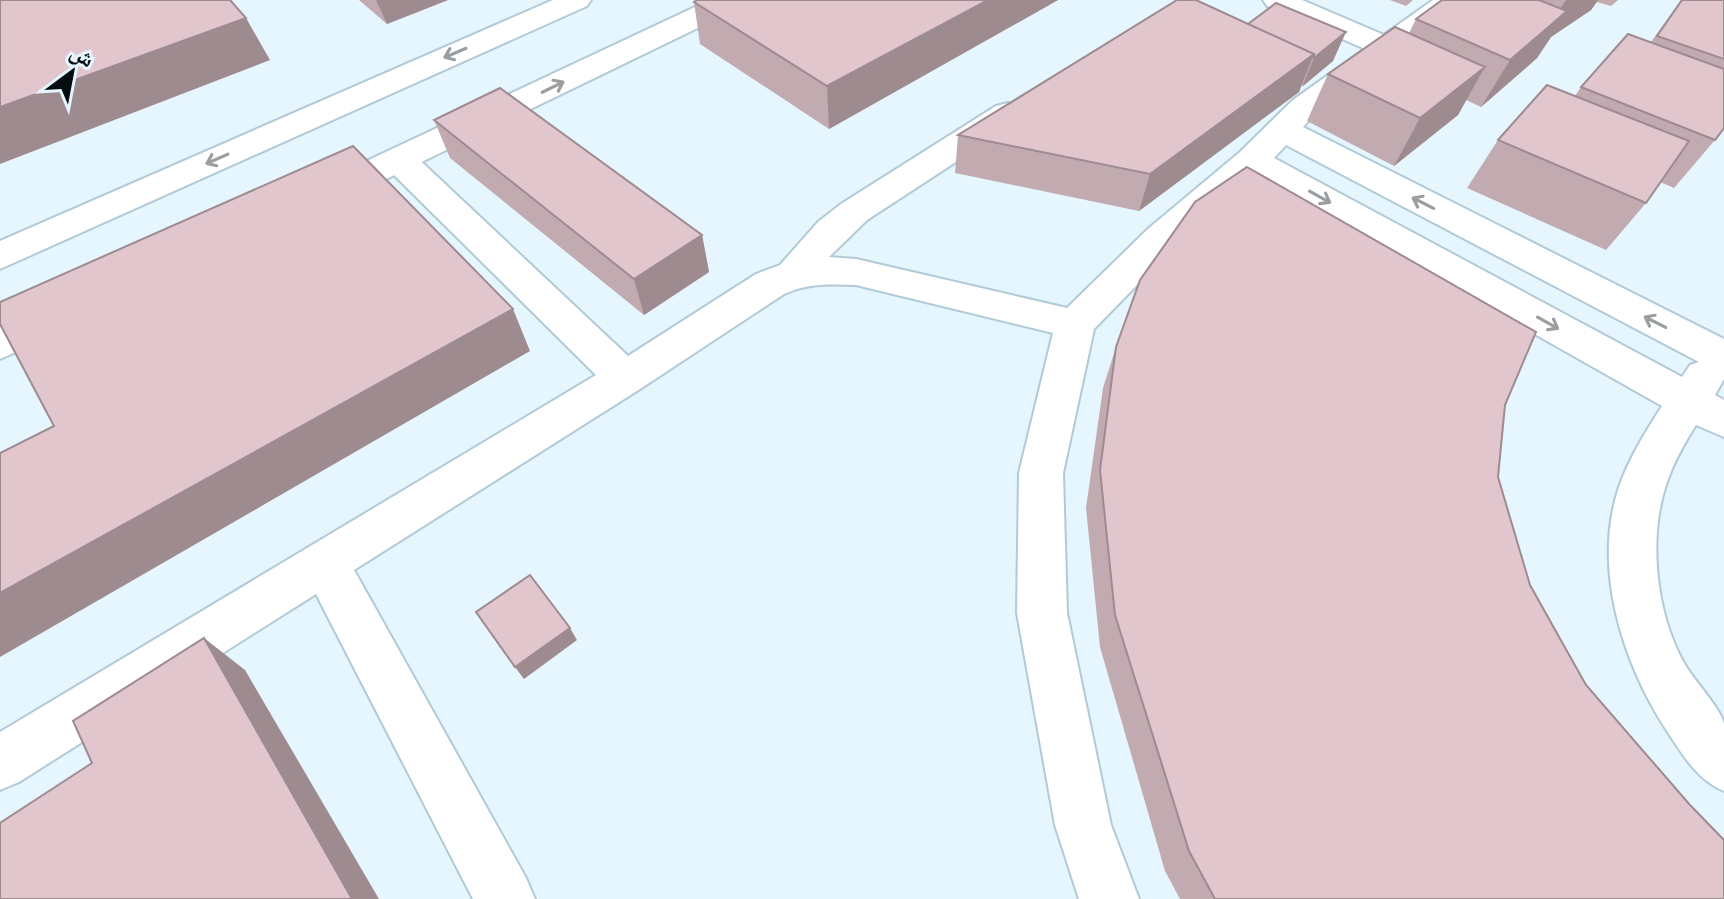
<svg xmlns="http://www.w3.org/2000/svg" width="1724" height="899" viewBox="0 0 1724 899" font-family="'Times New Roman','Noto Naskh Arabic',serif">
	<rect width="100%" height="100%" fill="#e6f6fe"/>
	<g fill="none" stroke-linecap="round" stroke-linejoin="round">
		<defs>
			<path id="minor" d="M 1263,0 L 1302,0 L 1384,35 L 1433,0 L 1466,0 L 1315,114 L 1303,127 L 1724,339 L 1724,379 L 1715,395 L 1724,400 L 1724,437 L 1696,425 C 1684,444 1673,463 1666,485 C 1648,539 1656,613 1684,663 C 1692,678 1722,710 1724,724 C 1724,745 1724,770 1724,791 C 1697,780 1683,755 1667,731 C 1622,662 1592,567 1619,487 C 1629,458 1646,431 1662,406 L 1255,176 L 1175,246 L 1094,329 L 1063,473 L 1067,613 L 1111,825 L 1139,899 L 1079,899 L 1055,825 L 1017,613 L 1019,473 L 1053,333 L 856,285 C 830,284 808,283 784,294 L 640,389 L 354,570 L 526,878 L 535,899 L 473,899 L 316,594 L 19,782 L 0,790 L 0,732 L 596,375 L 388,169 L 383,161 L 388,153 L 400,150 L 412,153 L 628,356 L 756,274 L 780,265 L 818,222 L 841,204 L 996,106 L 1008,103 L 1020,106 L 1024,113 L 1020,120 L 867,220 L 829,257 L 856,259 L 1067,308 L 1149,228 L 1240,152 L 1293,100 L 1365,49 L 1267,6 ZM 1286,145 L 1699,362 L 1690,365 L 1682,377 L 1274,158 Z"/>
			<path id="secondary" d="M 553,0 L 591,0 L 587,6 L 0,269 L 0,241 Z
				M 710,0 L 747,0 L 743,6 L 335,204 L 322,208 L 309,204 L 304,196 L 309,188 Z
				M 63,301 L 77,305 L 83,315 L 77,325 L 0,359 L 0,327 Z"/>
		</defs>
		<use href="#minor" stroke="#b1cad7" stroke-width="4"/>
		<use href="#secondary" stroke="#b1cad7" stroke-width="4"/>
		<use href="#minor" fill="#fff" fill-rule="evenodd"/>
		<use href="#secondary" fill="#fff" fill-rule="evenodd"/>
	</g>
	<path fill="#c2aab1" d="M 359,0 L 448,0 L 387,24 Z
		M 697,0 L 1058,0 L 829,129 L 700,44 L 694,2 Z
		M 1390,0 L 1413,0 L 1406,6 Z
		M 1442,0 L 1618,0 L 1611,6 L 1597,2 L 1591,10 L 1551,37 L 1537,58 L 1481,107 L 1466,100 L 1458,115 L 1394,166 L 1307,121 L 1328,74 L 1409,33 L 1416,19 Z
		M 1681,0 L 1724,0 L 1724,128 L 1715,140 L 1674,188 L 1660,182 L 1646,203 L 1606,250 L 1467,188 L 1498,140 L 1575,96 L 1581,87 L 1651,42 Z
		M 1248,24 L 1333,61 L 1301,86 L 1299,92 L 1139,211 L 955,173 L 958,135 Z
		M 434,120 L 702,235 L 709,272 L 644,315 L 450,158 Z
		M 1116,347 L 1505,405 L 1498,477 L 1530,585 L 1586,685 L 1690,805 L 1724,899 L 1180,899 L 1165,871 L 1100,647 L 1086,508 L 1103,388 Z"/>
	<path fill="#9e8b90" d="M 376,0 L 448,0 L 387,24 Z
		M 988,0 L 1058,0 L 829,129 L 827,86 Z
		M 1566,0 L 1598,0 L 1591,10 L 1551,37 L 1537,58 L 1481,107 L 1510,60 L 1550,25 Z
		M 246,18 L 270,60 L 0,164 L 0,107 Z
		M 1346,32 L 1333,61 L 1302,87 L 1314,58 Z
		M 1314,54 L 1299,92 L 1139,211 L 1150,174 Z
		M 1485,67 L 1458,115 L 1394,166 L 1420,118 Z
		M 702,235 L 709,272 L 644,315 L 634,279 Z
		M 513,309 L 530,351 L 0,657 L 0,593 Z
		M 570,628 L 577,640 L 524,679 L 515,667 Z
		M 204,638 L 245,670 L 379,899 L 352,899 Z"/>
	<path fill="#e2c6ce" stroke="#9e8b90" stroke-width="2" d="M 0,0 L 230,0 L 246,18 L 0,107 Z
		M 697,0 L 988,0 L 827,86 L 694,2 Z
		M 1177,0 L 1196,0 L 1314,54 L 1150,174 L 958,135 Z
		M 1442,0 L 1539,0 L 1567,11 L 1510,60 L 1416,19 Z
		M 1682,0 L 1724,0 L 1724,59 L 1657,36 Z
		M 1276,3 L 1346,32 L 1314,58 L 1314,54 L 1248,24 Z
		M 1395,27 L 1485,67 L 1420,118 L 1328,74 Z
		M 1628,34 L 1724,69 L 1724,128 L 1715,140 L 1581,87 Z
		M 1547,85 L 1689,141 L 1646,203 L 1498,140 Z
		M 500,88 L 702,235 L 634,279 L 434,120 Z
		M 353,146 L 513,309 L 0,593 L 0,453 L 54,426 L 0,324 L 0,302 Z
		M 1247,167 L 1536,332 L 1505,405 L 1498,477 L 1530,585 L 1586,685 L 1690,805 L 1724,840 L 1724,899 L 1215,899 L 1189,851 L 1115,615 L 1100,470 L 1116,347 L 1140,280 L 1195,202 Z
		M 530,575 L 570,628 L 515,667 L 476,612 Z
		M 204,638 L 352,899 L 0,899 L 0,823 L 92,763 L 73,721 Z"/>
	<defs><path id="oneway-shaft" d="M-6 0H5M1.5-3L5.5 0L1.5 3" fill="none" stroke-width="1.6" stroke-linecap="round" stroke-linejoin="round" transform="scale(2)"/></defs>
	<g stroke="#9b9ea0">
		<use href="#oneway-shaft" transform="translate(455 53) rotate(157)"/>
		<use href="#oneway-shaft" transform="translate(553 87) rotate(-26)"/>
		<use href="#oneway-shaft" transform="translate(217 159) rotate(156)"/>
		<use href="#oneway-shaft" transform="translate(1320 197) rotate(29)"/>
		<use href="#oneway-shaft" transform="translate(1423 203) rotate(-153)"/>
		<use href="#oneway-shaft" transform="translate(1655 322) rotate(-153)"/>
		<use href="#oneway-shaft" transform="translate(1548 323) rotate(29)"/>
	</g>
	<g transform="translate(72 72) rotate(32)" stroke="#e6f6fe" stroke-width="6" paint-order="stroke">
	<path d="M0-6L14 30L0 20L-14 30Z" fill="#050d11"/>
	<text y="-12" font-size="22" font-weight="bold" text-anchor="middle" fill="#050d11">ش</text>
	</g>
</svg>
